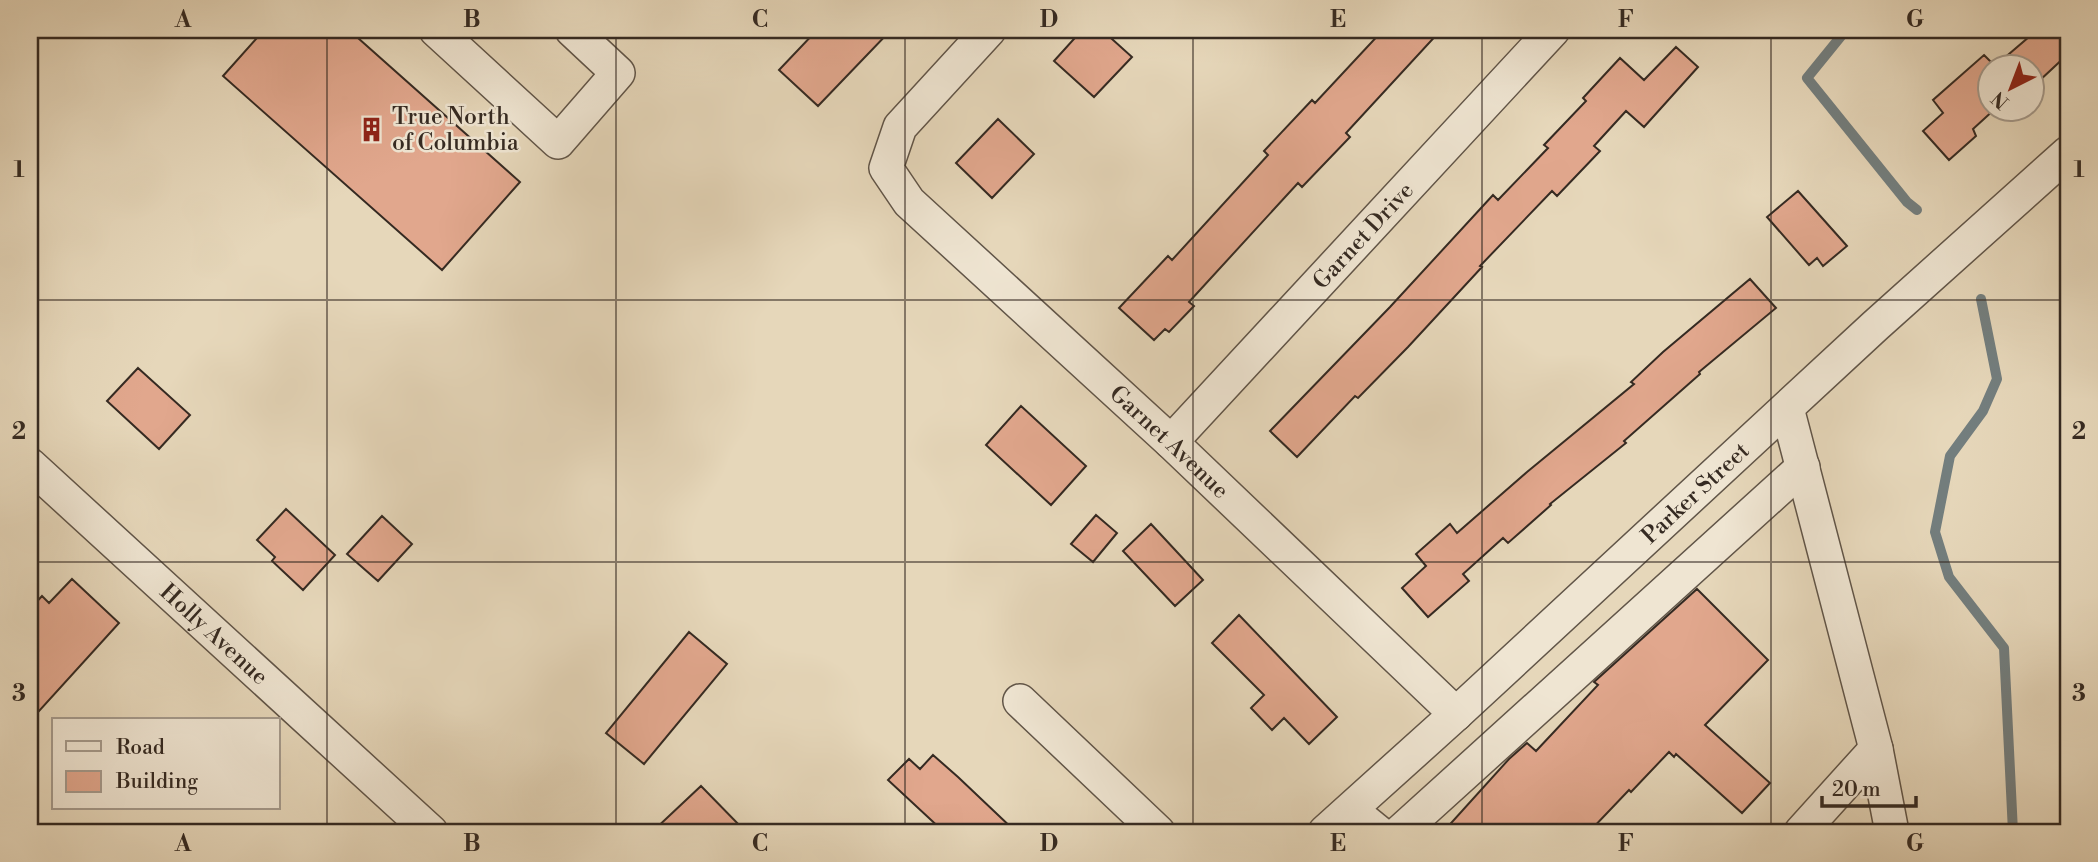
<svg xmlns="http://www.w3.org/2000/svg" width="2098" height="862" viewBox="0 0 2098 862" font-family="'Libre Bodoni',serif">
	<rect width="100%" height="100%" fill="#e6d7ba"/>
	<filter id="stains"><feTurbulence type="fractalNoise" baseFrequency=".00286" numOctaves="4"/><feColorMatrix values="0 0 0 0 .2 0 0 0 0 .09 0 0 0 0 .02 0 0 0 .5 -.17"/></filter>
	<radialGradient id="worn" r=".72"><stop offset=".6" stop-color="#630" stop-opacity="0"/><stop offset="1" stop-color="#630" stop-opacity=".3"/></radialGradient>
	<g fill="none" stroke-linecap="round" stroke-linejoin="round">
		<path stroke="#737e7e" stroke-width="10" d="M 1846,30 L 1807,78 L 1907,202 L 1917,210
			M 1981,299 L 1997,379 L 1983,411 L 1950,456 L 1935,532 L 1949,577 L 2004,648 L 2013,832"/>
	</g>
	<path fill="#e1a78d" stroke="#352a22" stroke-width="2" d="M 264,30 L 349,30 L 520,182 L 442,270 L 223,76 Z
		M 817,30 L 891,30 L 818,106 L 779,70 Z
		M 1082,30 L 1102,30 L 1132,57 L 1094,97 L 1054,61 Z
		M 1383,30 L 1441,30 L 1346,133 L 1350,137 L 1302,187 L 1298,183 L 1189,302 L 1194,306 L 1169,332 L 1165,329 L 1154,340 L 1119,308 L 1168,256 L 1172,260 L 1268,155 L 1264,151 L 1312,100 L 1315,103 Z
		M 2037,30 L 2068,30 L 2068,54 L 2039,81 L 2033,75 L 2032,77 L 2032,66 L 1995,66 Z
		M 1676,47 L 1698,67 L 1644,127 L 1626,111 L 1594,146 L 1600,151 L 1557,196 L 1552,191 L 1480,266 L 1482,267 L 1408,347 L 1358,398 L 1355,396 L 1297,457 L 1270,431 L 1390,307 L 1493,195 L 1498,200 L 1548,148 L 1544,145 L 1586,101 L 1583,98 L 1620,58 L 1644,80 Z
		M 1984,55 L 1995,66 L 1990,66 L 1990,108 L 1996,108 L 1973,129 L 1976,136 L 1949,160 L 1923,131 L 1943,113 L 1933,100 Z
		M 998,119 L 1034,154 L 992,198 L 956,163 Z
		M 1798,191 L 1847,246 L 1823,266 L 1817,258 L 1809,265 L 1767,217 Z
		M 1750,279 L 1776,308 L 1699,372 L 1700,374 L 1624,441 L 1626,443 L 1550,504 L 1551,505 L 1508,543 L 1503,538 L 1463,574 L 1469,581 L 1428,617 L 1402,588 L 1426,566 L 1416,554 L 1450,524 L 1457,533 L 1527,472 L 1634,384 L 1631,382 L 1663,352 Z
		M 138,368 L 190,415 L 159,449 L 107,401 Z
		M 1021,406 L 1086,466 L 1051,505 L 986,445 Z
		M 286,509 L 335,555 L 303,590 L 272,561 L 275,557 L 257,540 Z
		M 1096,515 L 1117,533 L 1093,562 L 1071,544 Z
		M 382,516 L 412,544 L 378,581 L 347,554 Z
		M 1151,524 L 1203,580 L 1175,606 L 1123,551 Z
		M 72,579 L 119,623 L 30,721 L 30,609 L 42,596 L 49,603 Z
		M 1697,589 L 1768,660 L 1705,725 L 1770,783 L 1742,813 L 1676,754 L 1674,757 L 1669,752 L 1631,792 L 1629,790 L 1589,832 L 1443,832 L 1509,759 L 1527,743 L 1536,751 L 1598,685 L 1594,682 Z
		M 1239,615 L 1337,717 L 1309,744 L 1284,718 L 1272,730 L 1251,708 L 1264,695 L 1212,643 Z
		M 689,632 L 727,664 L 644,764 L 606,733 Z
		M 933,755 L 958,777 L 1016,832 L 944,832 L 888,780 L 909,759 L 920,769 Z
		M 701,786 L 746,832 L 652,832 Z"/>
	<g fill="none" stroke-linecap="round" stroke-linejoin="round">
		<defs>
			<g id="minor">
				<path d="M 436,30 L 558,142 L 618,73 L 572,30"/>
				<path id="s1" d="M 989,30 L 900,127 L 886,168 L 909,202 L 1171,442 L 1456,714"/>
				<path d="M 1787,408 L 1876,749 L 1892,832"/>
				<path id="s2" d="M 1171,442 L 1553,30"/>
				<path id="s3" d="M 30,465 L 431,832"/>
				<path d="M 1020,701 L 1158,832"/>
				<path d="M 1351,810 L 1378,832"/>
				<path id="s4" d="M 1325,832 L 1456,714 L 1875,326 L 2068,153"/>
				<path d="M 1400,832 L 1803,467"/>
				<path d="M 1801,832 L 1876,749"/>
			</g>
		</defs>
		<use href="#minor" stroke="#615548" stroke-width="36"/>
		<use href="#minor" stroke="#efe5d2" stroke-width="33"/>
	</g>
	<path fill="none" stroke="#352a22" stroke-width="2" stroke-opacity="0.55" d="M 327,30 L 327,832M 616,30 L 616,832M 905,30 L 905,832M 1193,30 L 1193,832M 1482,30 L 1482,832M 1771,30 L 1771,832M 30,300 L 2068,300M 30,562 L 2068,562"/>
	<defs>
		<symbol id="building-bare" viewBox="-9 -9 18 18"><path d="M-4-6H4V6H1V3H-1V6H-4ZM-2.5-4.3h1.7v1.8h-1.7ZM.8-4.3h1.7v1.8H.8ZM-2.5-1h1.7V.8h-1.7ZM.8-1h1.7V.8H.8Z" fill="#8f2418" stroke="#efe5d2" stroke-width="2.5" paint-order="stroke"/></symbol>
	</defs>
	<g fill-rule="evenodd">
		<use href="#building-bare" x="354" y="112" width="35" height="35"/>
	</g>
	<g text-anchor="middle" stroke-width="5" stroke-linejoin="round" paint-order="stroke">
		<g font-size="23" fill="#352a22" stroke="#efe5d2" text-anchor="start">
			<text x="392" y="124">True North<tspan x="392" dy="26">of Columbia</tspan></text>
		</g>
		<g font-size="23" fill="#352a22" stroke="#efe5d2">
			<text dy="8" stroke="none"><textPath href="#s2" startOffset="282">Garnet Drive</textPath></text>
			<text dy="8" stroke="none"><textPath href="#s1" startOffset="570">Garnet Avenue</textPath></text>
			<text dy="8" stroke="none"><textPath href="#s4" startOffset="502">Parker Street</textPath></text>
			<text dy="8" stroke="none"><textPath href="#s3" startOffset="250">Holly Avenue</textPath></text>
		</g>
	</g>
	<rect width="2098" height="862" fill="none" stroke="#e6d7ba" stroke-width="77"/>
	<rect x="52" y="718" width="228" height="91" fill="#efe5d2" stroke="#a59a8c" stroke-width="2"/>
	<rect x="66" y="741" width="35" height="10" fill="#efe5d2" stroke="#a59a8c" stroke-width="2"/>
	<text x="116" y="754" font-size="21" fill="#352a22">Road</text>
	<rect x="66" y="771" width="35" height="21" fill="#e1a78d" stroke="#a59a8c" stroke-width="2"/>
	<text x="116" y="788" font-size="21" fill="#352a22">Building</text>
	<g transform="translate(2011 88) rotate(222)"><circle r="33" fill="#efe5d2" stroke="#a59a8c" stroke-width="2"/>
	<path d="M0-5L12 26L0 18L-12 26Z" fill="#8f2418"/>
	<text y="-10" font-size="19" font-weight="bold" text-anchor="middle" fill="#352a22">N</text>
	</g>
	<path d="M1822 796v10h94v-10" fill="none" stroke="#352a22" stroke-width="3.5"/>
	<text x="1832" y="796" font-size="21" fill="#352a22" stroke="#efe5d2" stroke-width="5" paint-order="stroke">20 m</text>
	<rect x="38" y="38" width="2022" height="786" fill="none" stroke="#352a22" stroke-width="2.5"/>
	<g font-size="23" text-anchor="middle" font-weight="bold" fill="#352a22">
		<text x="183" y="27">A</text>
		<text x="472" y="27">B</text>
		<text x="760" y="27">C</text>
		<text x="1049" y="27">D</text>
		<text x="1338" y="27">E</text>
		<text x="1626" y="27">F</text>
		<text x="1915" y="27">G</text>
		<text x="19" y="177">1</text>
		<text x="2079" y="177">1</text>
		<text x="19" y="439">2</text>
		<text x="2079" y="439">2</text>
		<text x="19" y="701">3</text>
		<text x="2079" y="701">3</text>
		<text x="183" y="851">A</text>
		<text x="472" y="851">B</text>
		<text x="760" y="851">C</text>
		<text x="1049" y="851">D</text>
		<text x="1338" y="851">E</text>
		<text x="1626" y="851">F</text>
		<text x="1915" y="851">G</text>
	</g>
	<rect width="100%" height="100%" filter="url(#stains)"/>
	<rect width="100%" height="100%" fill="url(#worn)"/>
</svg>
